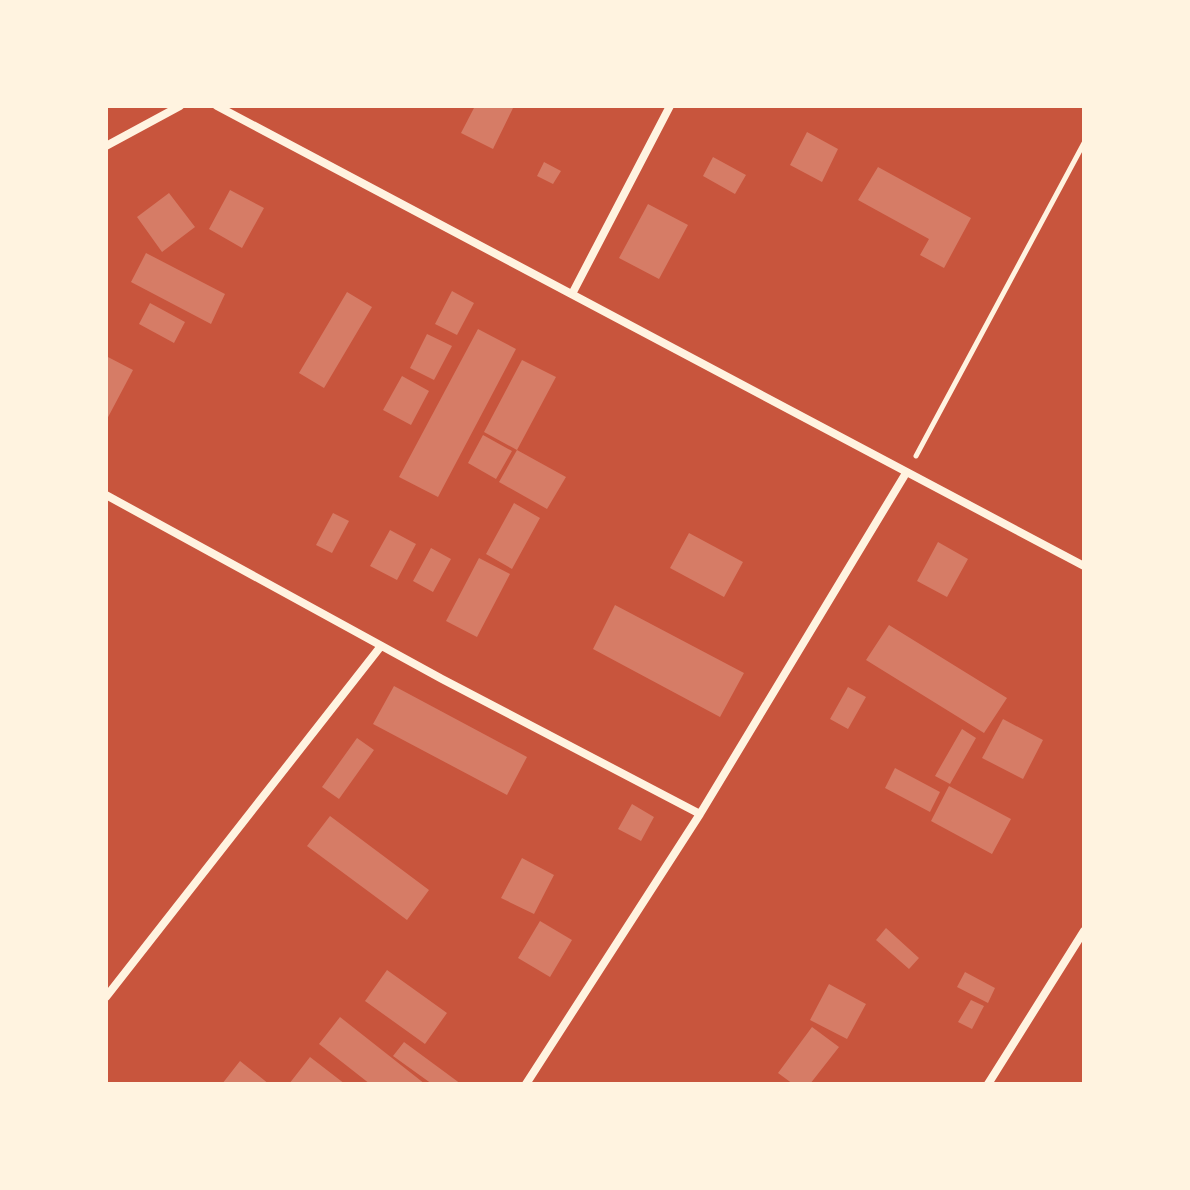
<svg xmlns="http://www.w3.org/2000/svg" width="1190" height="1190" viewBox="0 0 1190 1190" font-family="Figtree,sans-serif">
	<rect width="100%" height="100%" fill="#c8553d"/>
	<path fill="#d67c66" d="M 475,106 L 514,106 L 493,149 L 461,133 Z
		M 807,132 L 838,149 L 822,182 L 790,165 Z
		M 713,157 L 746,175 L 735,194 L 703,176 Z
		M 544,162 L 561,171 L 553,184 L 537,176 Z
		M 878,167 L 971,218 L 944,268 L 920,255 L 929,239 L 858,200 Z
		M 230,190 L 264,208 L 242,248 L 209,229 Z
		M 169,193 L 195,227 L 162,252 L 137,217 Z
		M 648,204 L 688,225 L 659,279 L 619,258 Z
		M 146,253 L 225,294 L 211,324 L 131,282 Z
		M 452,291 L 474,303 L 457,335 L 435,324 Z
		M 347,292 L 372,307 L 324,388 L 299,373 Z
		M 150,303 L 185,322 L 174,343 L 139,324 Z
		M 478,329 L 516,349 L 438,497 L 399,477 Z
		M 427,334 L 452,346 L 434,380 L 410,368 Z
		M 106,356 L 133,370 L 106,421 Z
		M 522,360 L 556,377 L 517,450 L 566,477 L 547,509 L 499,482 L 517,450 L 484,432 Z
		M 402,376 L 429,391 L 411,425 L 383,410 Z
		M 483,435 L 512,451 L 496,479 L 468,463 Z
		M 514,503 L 540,518 L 512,569 L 486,554 Z
		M 333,513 L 349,521 L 332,553 L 316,545 Z
		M 390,530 L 416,544 L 397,580 L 370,566 Z
		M 689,533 L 743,562 L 724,597 L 670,568 Z
		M 938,542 L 968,559 L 947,597 L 917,581 Z
		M 431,548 L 451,559 L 433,592 L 413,581 Z
		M 479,558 L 510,574 L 477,637 L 446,621 Z
		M 615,605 L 744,673 L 720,717 L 593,649 Z
		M 889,625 L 1007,698 L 984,733 L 866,660 Z
		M 394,686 L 527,757 L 507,795 L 373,724 Z
		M 848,687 L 866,697 L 848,729 L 830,719 Z
		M 1003,719 L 1043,740 L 1023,779 L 982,758 Z
		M 962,729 L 976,738 L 950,784 L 935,776 Z
		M 357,738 L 374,750 L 339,799 L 322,787 Z
		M 895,768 L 940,792 L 930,812 L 885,788 Z
		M 949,786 L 1011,819 L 992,854 L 931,821 Z
		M 632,804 L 654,817 L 641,841 L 618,829 Z
		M 330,816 L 429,890 L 407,920 L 307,846 Z
		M 522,858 L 554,875 L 534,914 L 501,898 Z
		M 540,921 L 572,940 L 550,977 L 518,958 Z
		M 886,928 L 919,958 L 909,969 L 876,940 Z
		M 387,970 L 447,1013 L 425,1044 L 365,1001 Z
		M 965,972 L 995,988 L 988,1003 L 957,987 Z
		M 829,984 L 866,1004 L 847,1039 L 810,1020 Z
		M 971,1000 L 984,1006 L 972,1029 L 958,1022 Z
		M 340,1017 L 425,1084 L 370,1084 L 319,1044 Z
		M 812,1027 L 839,1047 L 810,1084 L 793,1084 L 778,1073 Z
		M 404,1042 L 461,1084 L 432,1084 L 393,1056 Z
		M 310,1057 L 345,1084 L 289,1084 Z
		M 240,1061 L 269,1084 L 222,1084 Z"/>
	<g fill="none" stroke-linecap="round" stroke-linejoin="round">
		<path stroke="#fff3e0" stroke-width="5" d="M 916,456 L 1084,143"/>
		<path stroke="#fff3e0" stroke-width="8" d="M 217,106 L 1084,566
			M 106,146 L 180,106
			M 572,294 L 670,106
			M 106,495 L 442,679 L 700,814
			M 106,997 L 381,646
			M 526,1084 L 700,814 L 906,473
			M 988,1084 L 1084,931"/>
	</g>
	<rect width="1190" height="1190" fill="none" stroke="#fff3e0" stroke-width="216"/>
</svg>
